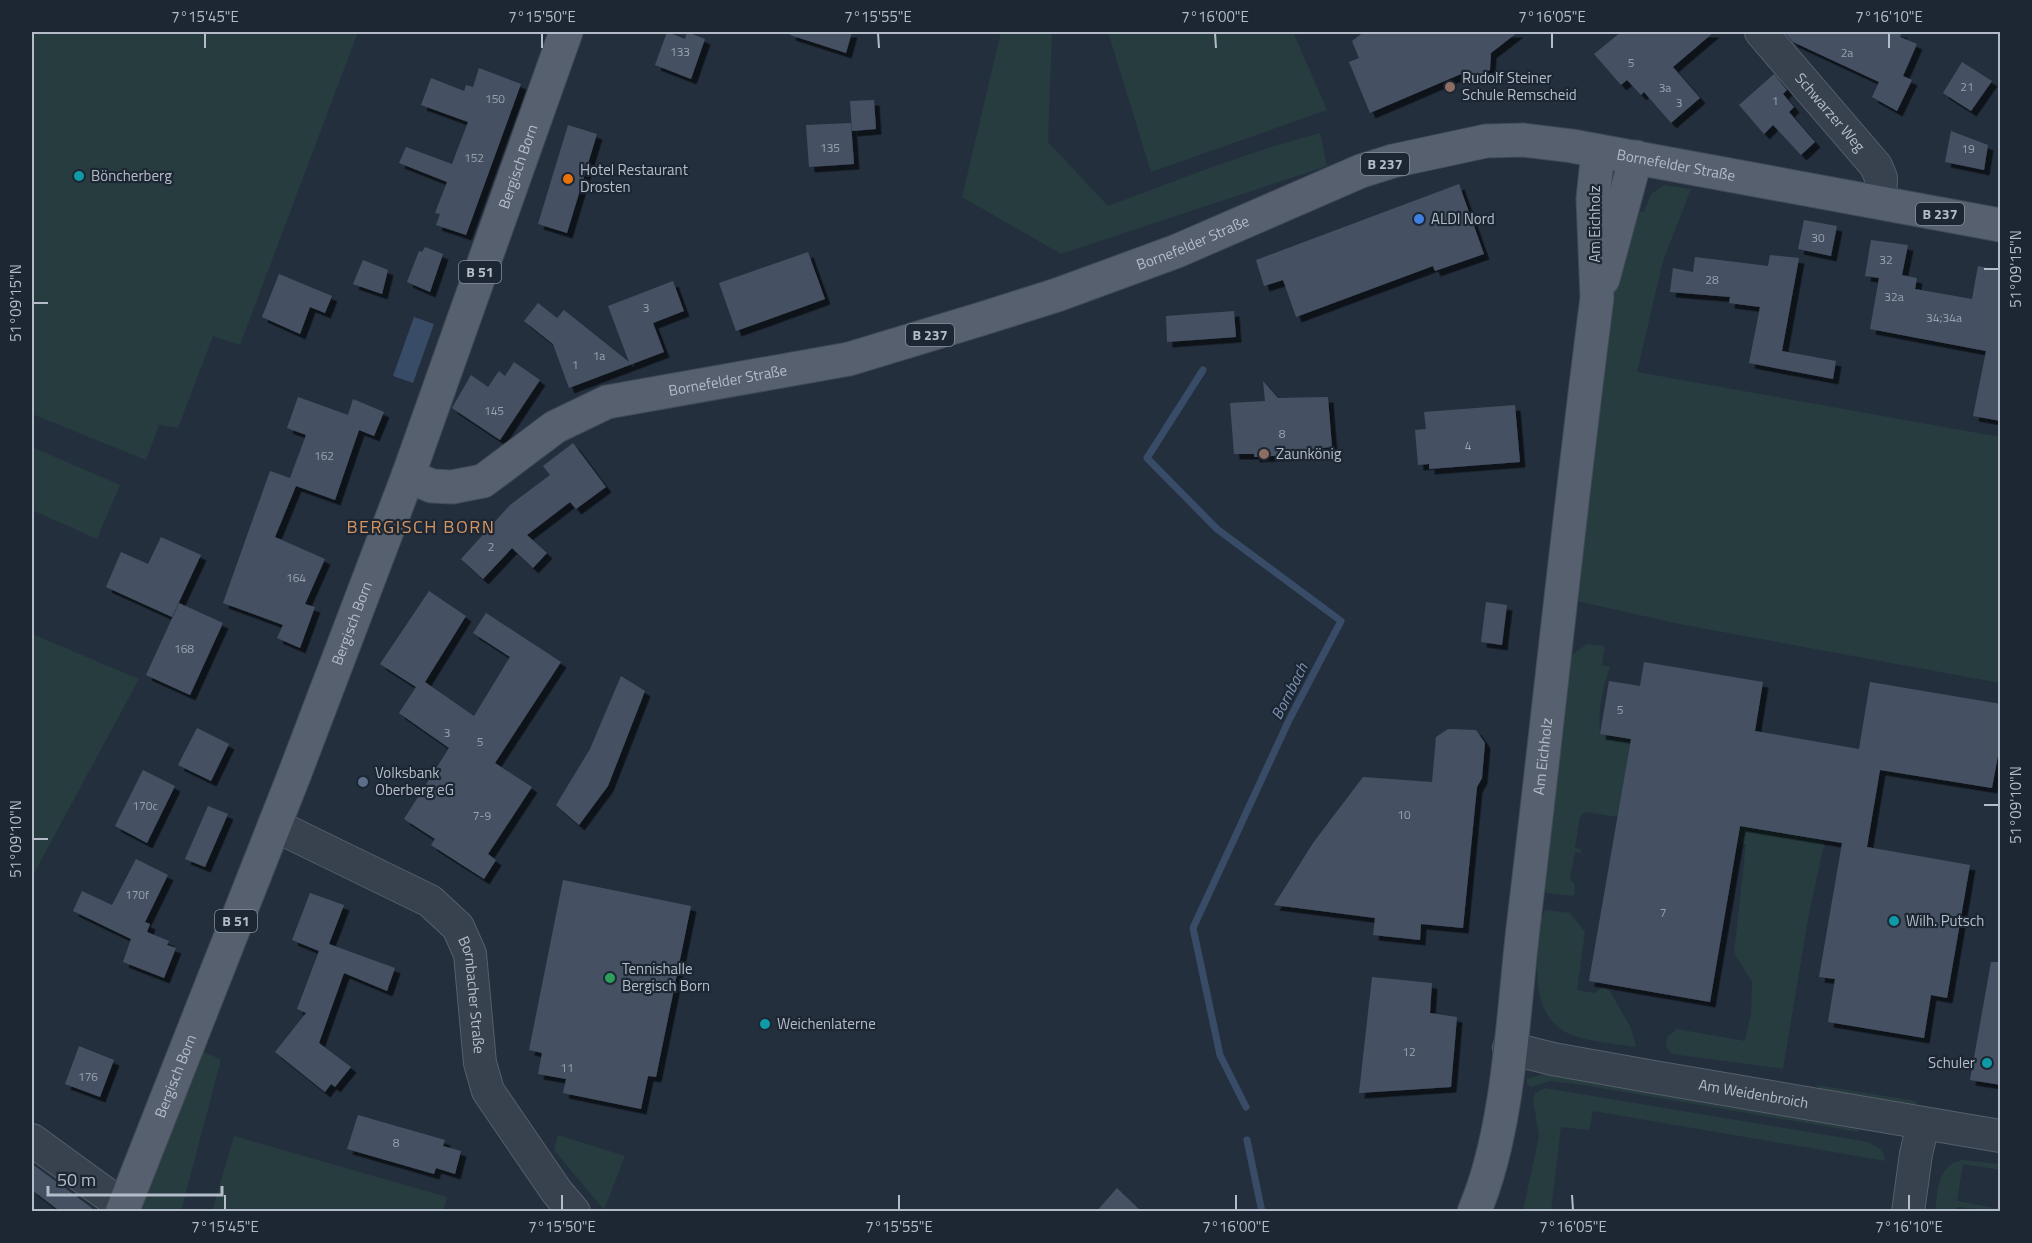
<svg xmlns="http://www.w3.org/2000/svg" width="2032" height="1243" viewBox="0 0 2032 1243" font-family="'Titillium Web',sans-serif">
	<defs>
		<filter id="shadow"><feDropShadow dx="5.5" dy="5.5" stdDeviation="0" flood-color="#0009"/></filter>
	</defs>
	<rect width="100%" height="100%" fill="#242f3e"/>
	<path fill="#263c3f" d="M 32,32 L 358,32 L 240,345 L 213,336 L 178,428 L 159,425 L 146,460 L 32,414 Z
		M 1001,32 L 1052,32 L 1048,142 L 1108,206 C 1179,180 1247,152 1320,133 L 1327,166 L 1061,254 L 962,197 Z
		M 1108,32 L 1293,32 L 1327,110 L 1151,172 Z
		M 1664,185 L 1691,189 L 1663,261 L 1637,372 L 2000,437 L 2000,683 L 1679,624 L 1573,600 L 1612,298 L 1634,210 L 1644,212 L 1651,194 Z
		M 32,447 L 120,485 L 97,539 L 32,510 Z
		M 32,634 L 139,679 L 32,877 Z
		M 1587,644 L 1605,646 L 1602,665 L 1610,667 C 1602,690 1598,709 1600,734 L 1631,739 L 1620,804 L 1825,840 L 1808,919 L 1783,1069 L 1672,1054 L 1666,1046 L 1667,1037 L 1677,1029 L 1745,1041 L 1751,1013 L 1752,982 L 1734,953 L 1746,844 L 1737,845 L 1656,823 L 1586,812 L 1580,816 L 1575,848 L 1581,849 L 1581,853 L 1575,852 L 1570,879 L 1575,884 L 1574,896 L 1546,893 L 1541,888 L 1566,659 Z
		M 1545,910 L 1570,913 L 1585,932 L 1577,990 L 1594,993 L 1603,987 L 1608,988 L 1631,1028 L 1636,1045 L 1634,1047 C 1614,1043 1587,1042 1569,1034 C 1526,1012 1538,958 1541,919 Z
		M 201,1050 L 221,1060 L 181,1211 L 136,1212 Z
		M 1550,1072 L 1857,1124 L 1858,1132 L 1583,1085 L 1551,1081 L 1531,1087 L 1527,1084 L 1527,1079 Z
		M 1817,1085 L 1916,1101 L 1916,1111 L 1821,1094 Z
		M 1545,1088 L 1868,1142 L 1881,1149 L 1886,1161 L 1593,1111 L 1589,1130 L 1561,1127 L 1551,1211 L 1523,1211 L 1539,1136 L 1533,1098 L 1535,1093 Z
		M 558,1135 L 625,1156 L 604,1210 L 554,1150 Z
		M 234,1136 L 447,1197 L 443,1211 L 212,1211 Z
		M 1962,1160 L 2000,1164 L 2000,1170 L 1963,1164 L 1957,1201 L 2000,1209 L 2000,1211 L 1957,1207 L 1956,1211 L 1935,1211 C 1938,1191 1937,1165 1962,1160 Z"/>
	<path fill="#394c67" d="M 414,317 L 434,324 L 413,383 L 393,376 Z"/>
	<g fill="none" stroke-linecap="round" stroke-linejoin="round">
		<path stroke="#394c67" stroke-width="7" d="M 1203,370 L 1147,458 L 1217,529 L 1341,621 L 1289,720 L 1193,928 L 1220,1055 L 1246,1107
			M 1247,1140 L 1262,1212"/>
	</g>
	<path fill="#455162" filter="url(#shadow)" d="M 667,32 L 685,39 L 687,32 L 705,39 L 691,79 L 655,65 Z
		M 791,32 L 852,32 L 846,53 L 790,35 Z
		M 1364,32 L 1518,32 L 1491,53 L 1490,70 L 1471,78 L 1468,71 L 1370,113 L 1349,62 L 1359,58 L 1352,41 Z
		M 1621,32 L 1714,32 L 1673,67 L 1700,98 L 1671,123 L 1644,92 L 1641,95 L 1627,80 L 1621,85 L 1594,54 Z
		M 1784,32 L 1902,32 L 1900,37 L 1917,44 L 1903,76 L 1912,80 L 1897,111 L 1872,97 L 1879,82 L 1793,42 Z
		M 1962,62 L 1992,81 L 1971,111 L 1943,93 Z
		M 479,68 L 521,84 L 466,235 L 436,225 L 440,214 L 435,213 L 447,182 L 399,163 L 406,147 L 452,164 L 468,122 L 421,105 L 431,78 L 464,91 L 466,85 L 473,87 Z
		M 1774,74 L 1787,90 L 1783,94 L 1794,107 L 1789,112 L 1815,142 L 1801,155 L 1773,125 L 1764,134 L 1739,105 Z
		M 874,100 L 876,129 L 852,131 L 850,101 Z
		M 851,123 L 854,164 L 809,167 L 806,125 Z
		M 568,125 L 597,134 L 567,233 L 538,224 Z
		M 1951,131 L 1988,145 L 1984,170 L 1945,162 Z
		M 1459,184 L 1484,254 L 1435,271 L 1433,266 L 1296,317 L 1283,280 L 1264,286 L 1256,260 Z
		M 1804,220 L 1837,226 L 1831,256 L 1798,249 Z
		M 1871,240 L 1908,245 L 1902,275 L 1917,278 L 1915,289 L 1972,299 L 1978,266 L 2001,271 L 2001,421 L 1973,416 L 1986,351 L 1870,329 L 1879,278 L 1865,276 Z
		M 425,247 L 443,254 L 430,292 L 407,282 L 419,251 L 422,252 Z
		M 808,252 L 825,299 L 736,331 L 719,283 Z
		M 1770,255 L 1799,258 L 1782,351 L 1836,361 L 1833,379 L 1749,363 L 1760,307 L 1729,303 L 1730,297 L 1670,292 L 1673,268 L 1693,272 L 1695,257 L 1768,266 Z
		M 363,260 L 388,270 L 382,294 L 353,284 Z
		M 279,274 L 332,296 L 325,313 L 310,307 L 300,334 L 262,317 Z
		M 673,281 L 684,311 L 653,323 L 664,352 L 569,388 L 553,344 L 524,321 L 538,303 L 557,318 L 564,310 L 629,362 L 608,306 Z
		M 1234,311 L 1236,337 L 1167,342 L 1166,316 Z
		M 514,362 L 540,380 L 500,440 L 452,408 L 471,375 L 488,387 L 499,371 L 505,376 Z
		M 1263,381 L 1278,398 L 1328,397 L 1332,447 L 1312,449 L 1312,454 L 1254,457 L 1254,454 L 1234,454 L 1230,403 L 1265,401 Z
		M 298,397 L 348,415 L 353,399 L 384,412 L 374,436 L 359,430 L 335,500 L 296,486 L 275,537 L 325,559 L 305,604 L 315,607 L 300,648 L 277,638 L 283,625 L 223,603 L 270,471 L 290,478 L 306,435 L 287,428 Z
		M 1515,405 L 1520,462 L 1429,469 L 1429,464 L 1418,465 L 1415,430 L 1426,429 L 1424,412 Z
		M 573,443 L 606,487 L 576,509 L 570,502 L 527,535 L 547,553 L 533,568 L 512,548 L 483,579 L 461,559 L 510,505 L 550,475 L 543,466 Z
		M 161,537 L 201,555 L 172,617 L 106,587 L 121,552 L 148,564 Z
		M 429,591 L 466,616 L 425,682 L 474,716 L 510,657 L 473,633 L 486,613 L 561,662 L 495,763 L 532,787 L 488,854 L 496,860 L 484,879 L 431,845 L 435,839 L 404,819 L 449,748 L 399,713 L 416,687 L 380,664 Z
		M 1486,602 L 1507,605 L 1502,645 L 1481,642 Z
		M 179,603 L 223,623 L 190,695 L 146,675 Z
		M 1644,662 L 1763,682 L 1755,731 L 1859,749 L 1870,682 L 2001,704 L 2001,739 L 1992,788 L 1880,770 L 1867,847 L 1970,865 L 1947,998 L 1931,995 L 1924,1038 L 1828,1022 L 1835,979 L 1819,977 L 1842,843 L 1740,826 L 1710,1002 L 1589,981 L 1631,739 L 1600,734 L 1609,681 L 1640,686 Z
		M 621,676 L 645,691 L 608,786 L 579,825 L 556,805 L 590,749 Z
		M 197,728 L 229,744 L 211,781 L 178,765 Z
		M 1448,729 L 1476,730 L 1485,743 L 1482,778 L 1477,787 L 1463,928 L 1421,924 L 1420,940 L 1373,935 L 1375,918 L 1274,905 L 1313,843 L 1363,777 L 1432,782 L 1436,737 Z
		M 143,770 L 175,786 L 147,843 L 115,826 Z
		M 208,806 L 228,814 L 205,867 L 185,859 Z
		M 136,859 L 168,875 L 145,922 L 150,924 L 147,932 L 169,941 L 167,945 L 176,948 L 164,978 L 123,962 L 131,939 L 73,911 L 82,891 L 112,905 Z
		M 563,880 L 691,906 L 656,1077 L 648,1076 L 641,1109 L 563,1093 L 566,1079 L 538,1074 L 542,1053 L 529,1050 Z
		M 310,893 L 344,905 L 329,944 L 395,968 L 387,991 L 344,973 L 319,1043 L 351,1067 L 335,1087 L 331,1084 L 325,1092 L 275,1052 L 306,1013 L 297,1009 L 319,951 L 292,940 Z
		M 1991,962 L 2001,962 L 2001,1085 L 1970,1080 Z
		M 1372,977 L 1432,983 L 1430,1013 L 1457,1017 L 1451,1087 L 1359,1093 Z
		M 79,1046 L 114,1060 L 100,1097 L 65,1084 Z
		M 358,1115 L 445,1140 L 443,1146 L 461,1151 L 455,1174 L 436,1168 L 434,1174 L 347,1149 Z
		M 32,1164 L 65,1188 L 97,1212 L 61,1212 L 32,1190 Z
		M 1117,1188 L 1142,1212 L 1096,1212 Z"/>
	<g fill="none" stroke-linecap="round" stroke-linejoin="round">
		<defs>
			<g id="minor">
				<path id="s1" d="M 1761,32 L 1876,166 L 1881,178 L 1880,203"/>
				<path id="s2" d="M 274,825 L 430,901 L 458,927 L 470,954 L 480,1063 L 488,1091 L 557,1192 L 574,1212"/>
				<path id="s3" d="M 1509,1048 L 1553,1059 L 1648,1076 L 2000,1136"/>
				<path d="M 32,1140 L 124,1207"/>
				<path d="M 1908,1212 L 1916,1154 L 1923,1124"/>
			</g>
			<g id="major">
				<path d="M 1603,279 L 1636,157"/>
				<path id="s4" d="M 408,476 L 432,486 L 452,487 L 483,481 L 555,427 L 607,402 L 849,359 L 981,319 L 1057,295 L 1177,251 L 1361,171 L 1393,161 L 1486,141 L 1524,140 L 1572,146 L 2000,225"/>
				<path id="s5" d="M 122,1212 L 295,773 L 408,476 L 566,32"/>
				<path id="s6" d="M 1474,1212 C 1510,1129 1513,1009 1524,920 C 1549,712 1570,505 1597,298 L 1593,199 L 1598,151"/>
			</g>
		</defs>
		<use href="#minor" stroke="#565f6c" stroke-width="34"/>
		<use href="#major" stroke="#414a57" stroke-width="35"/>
		<use href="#minor" stroke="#38414e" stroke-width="32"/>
		<use href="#major" stroke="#56606e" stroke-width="33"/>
	</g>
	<path fill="none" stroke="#b4bcc9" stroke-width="2" d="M 205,33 L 205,48M 542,33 L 542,48M 878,33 L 879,48M 1215,33 L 1216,48M 1552,33 L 1552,48M 1889,33 L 1889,48M 1984,269 L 1999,269M 33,303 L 48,303M 1984,805 L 1999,805M 33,839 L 48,839M 225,1195 L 225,1210M 562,1195 L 562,1210M 899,1195 L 899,1210M 1236,1195 L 1236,1210M 1572,1195 L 1573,1210M 1909,1195 L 1909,1210"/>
	<g fill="#8d6e63" stroke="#1d2633" stroke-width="2">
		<circle cx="1450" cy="87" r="6"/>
		<circle cx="1264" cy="454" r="6"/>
	</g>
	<g fill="#0f9aa8" stroke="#1d2633" stroke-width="2">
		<circle cx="79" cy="176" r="6"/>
		<circle cx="1894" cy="921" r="6"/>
		<circle cx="765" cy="1024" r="6"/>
		<circle cx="1987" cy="1063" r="6"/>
	</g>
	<circle fill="#e8710a" stroke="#1d2633" stroke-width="2" cx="568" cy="179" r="6"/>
	<circle fill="#3f7fe0" stroke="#1d2633" stroke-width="2" cx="1419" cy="219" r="6"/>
	<circle fill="#5c6f8a" stroke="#1d2633" stroke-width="2" cx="363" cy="782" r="6"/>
	<circle fill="#2e9e5b" stroke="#1d2633" stroke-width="2" cx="610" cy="978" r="6"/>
	<g text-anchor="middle" stroke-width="4.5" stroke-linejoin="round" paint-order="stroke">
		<g font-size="12" fill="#98a1af">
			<text x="680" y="56">133</text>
			<text x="1847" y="57">2a</text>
			<text x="1631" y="67">5</text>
			<text x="1967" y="91">21</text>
			<text x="1665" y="92">3a</text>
			<text x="495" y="103">150</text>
			<text x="1775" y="105">1</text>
			<text x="1679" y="107">3</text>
			<text x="830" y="152">135</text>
			<text x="1968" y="153">19</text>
			<text x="474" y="162">152</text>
			<text x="1818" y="242">30</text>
			<text x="1886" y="264">32</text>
			<text x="1712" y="284">28</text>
			<text x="1894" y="301">32a</text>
			<text x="646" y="312">3</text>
			<text x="1944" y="322">34;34a</text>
			<text x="599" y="360">1a</text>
			<text x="575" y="369">1</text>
			<text x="494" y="415">145</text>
			<text x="1282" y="438">8</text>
			<text x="1468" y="450">4</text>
			<text x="324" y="460">162</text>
			<text x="491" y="551">2</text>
			<text x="296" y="582">164</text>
			<text x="184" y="653">168</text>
			<text x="1620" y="714">5</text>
			<text x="447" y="737">3</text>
			<text x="480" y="746">5</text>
			<text x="145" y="810">170c</text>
			<text x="1404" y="819">10</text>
			<text x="482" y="820">7-9</text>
			<text x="137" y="899">170f</text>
			<text x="1663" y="917">7</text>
			<text x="1409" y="1056">12</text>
			<text x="567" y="1072">11</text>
			<text x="88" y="1081">176</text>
			<text x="396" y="1147">8</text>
		</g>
		<g fill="#1d2633" stroke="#878f9c" stroke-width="1.5">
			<rect x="1361" y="153" width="48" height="22" rx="4.5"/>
			<rect x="1916" y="203" width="48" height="22" rx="4.5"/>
			<rect x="459" y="261" width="42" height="22" rx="4.5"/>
			<rect x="906" y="324" width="48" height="22" rx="4.5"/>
			<rect x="215" y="910" width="42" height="22" rx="4.5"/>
		</g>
		<g font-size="14" font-weight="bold" fill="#b4bcc9">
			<text x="1385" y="169">B 237</text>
			<text x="1940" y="219">B 237</text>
			<text x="480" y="277">B 51</text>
			<text x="930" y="340">B 237</text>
			<text x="236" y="926">B 51</text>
		</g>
		<g font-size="15" fill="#b4bcc9" stroke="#1d2633" text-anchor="start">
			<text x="1462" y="83">Rudolf Steiner<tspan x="1462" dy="17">Schule Remscheid</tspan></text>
			<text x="580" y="175">Hotel Restaurant<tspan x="580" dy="17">Drosten</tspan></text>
			<text x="91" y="181">Böncherberg</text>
			<text x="1431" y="224">ALDI Nord</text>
			<text x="1276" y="459">Zaunkönig</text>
			<text x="375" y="778">Volksbank<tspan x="375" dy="17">Oberberg eG</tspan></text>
			<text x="1906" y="926">Wilh. Putsch</text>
			<text x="622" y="974">Tennishalle<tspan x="622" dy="17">Bergisch Born</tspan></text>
			<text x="777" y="1029">Weichenlaterne</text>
			<text x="1975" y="1068" text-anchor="end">Schuler</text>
		</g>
		<g font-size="15" fill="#b4bcc9" stroke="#1d2633">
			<text dy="5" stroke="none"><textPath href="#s1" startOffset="106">Schwarzer Weg</textPath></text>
			<text dy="5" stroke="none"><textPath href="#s4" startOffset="1338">Bornefelder Straße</textPath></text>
			<text dy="5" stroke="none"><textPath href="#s5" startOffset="1118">Bergisch Born</textPath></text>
			<text transform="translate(1595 224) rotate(-90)" y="5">Am Eichholz</text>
			<text dy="5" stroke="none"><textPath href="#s4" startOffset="834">Bornefelder Straße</textPath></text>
			<text dy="5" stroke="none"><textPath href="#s4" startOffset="348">Bornefelder Straße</textPath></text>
			<text dy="5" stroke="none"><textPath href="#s5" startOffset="632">Bergisch Born</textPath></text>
			<text dy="5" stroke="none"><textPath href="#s6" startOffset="462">Am Eichholz</textPath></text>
			<text dy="5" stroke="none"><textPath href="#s2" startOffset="282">Bornbacher Straße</textPath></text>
			<text dy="5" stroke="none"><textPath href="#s5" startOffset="146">Bergisch Born</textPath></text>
			<text dy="5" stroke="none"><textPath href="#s3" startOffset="249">Am Weidenbroich</textPath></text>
		</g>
		<g font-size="16" font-style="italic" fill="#7c92b1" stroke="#1d2633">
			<text transform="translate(1289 691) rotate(-63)" y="6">Bornbach</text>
		</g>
		<g font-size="18" letter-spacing="1.5" fill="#d59563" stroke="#1d2633">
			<text x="421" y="533">BERGISCH BORN</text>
		</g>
	</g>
	<rect width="2032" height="1243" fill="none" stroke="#1d2633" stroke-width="66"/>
	<path d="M48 1186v9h174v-9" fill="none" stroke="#b4bcc9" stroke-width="3"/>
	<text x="57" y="1186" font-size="18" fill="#b4bcc9" stroke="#1d2633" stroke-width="4.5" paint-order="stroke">50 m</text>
	<rect x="33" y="33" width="1966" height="1177" fill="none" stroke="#b4bcc9" stroke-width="2"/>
	<g font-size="15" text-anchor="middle" fill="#b4bcc9">
		<text x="205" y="22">7°15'45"E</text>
		<text x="542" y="22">7°15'50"E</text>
		<text x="878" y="22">7°15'55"E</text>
		<text x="1215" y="22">7°16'00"E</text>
		<text x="1552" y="22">7°16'05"E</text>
		<text x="1889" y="22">7°16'10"E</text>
		<text transform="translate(2016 269) rotate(-90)" y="5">51°09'15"N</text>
		<text transform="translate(16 303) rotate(-90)" y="5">51°09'15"N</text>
		<text transform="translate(2016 805) rotate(-90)" y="5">51°09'10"N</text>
		<text transform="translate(16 839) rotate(-90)" y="5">51°09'10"N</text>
		<text x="225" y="1232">7°15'45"E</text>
		<text x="562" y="1232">7°15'50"E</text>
		<text x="899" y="1232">7°15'55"E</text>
		<text x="1236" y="1232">7°16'00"E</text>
		<text x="1573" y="1232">7°16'05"E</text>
		<text x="1909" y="1232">7°16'10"E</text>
	</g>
</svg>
